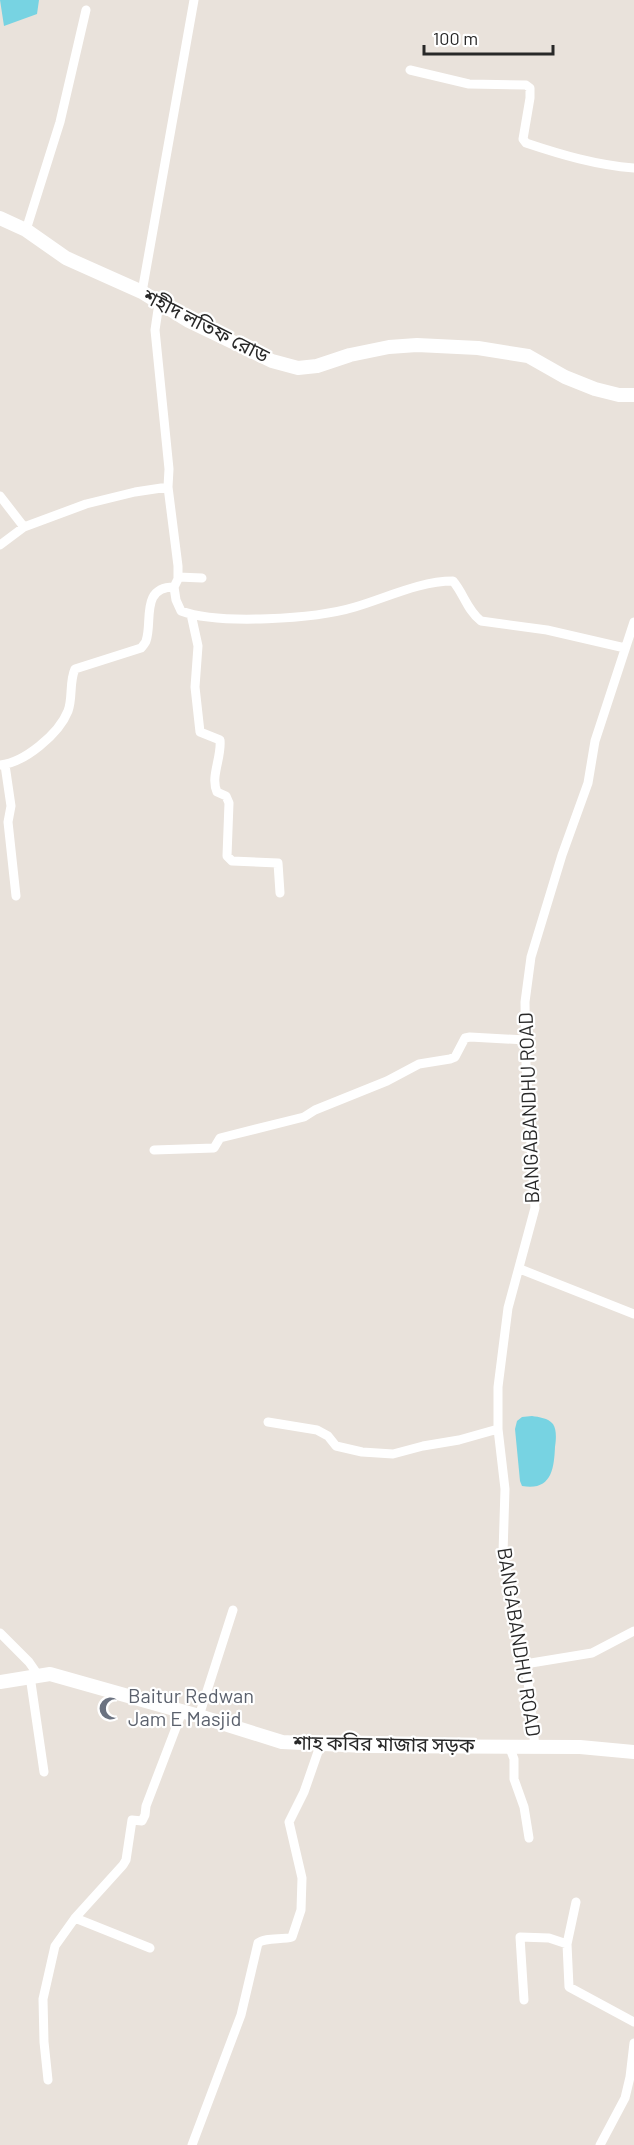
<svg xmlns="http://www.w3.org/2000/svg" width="634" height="2145" viewBox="0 0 634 2145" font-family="Barlow,'Noto Sans Bengali',sans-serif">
	<rect width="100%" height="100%" fill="#e9e2db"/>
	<path fill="#77d3e2" d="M 0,0 L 39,0 L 37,14 L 4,26 Z
		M 532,1416 C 539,1417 548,1418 553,1424 C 557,1430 556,1440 555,1447 C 554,1470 551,1491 522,1486 L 520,1481 L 515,1429 L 517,1421 L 522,1417 Z"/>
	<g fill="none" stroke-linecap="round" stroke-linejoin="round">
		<path stroke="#fff" stroke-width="9" d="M 410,70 L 469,84 L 526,85 L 530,88 L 530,98 L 523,139 L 526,143 C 562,155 596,165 634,168
			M 26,230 L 60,122 L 86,10
			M 142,292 L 194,0
			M 159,303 L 155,330 L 169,469 L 168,487 L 178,566 L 178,579 L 174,587
			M 0,496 L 24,527 L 86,504 L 135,492 L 168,487
			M 0,545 L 24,527
			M 178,577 L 202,578
			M 191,614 L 198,646 L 195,687 L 200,732 L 220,740 C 222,757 210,777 217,792 L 226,796 L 229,803 L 227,856 L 232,861 L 278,863 L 280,893
			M 0,765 C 24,763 59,734 68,711 C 73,698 69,682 75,669 L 141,648 C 142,647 146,642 146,641 C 153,622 140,587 174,587 L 176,600 L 181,611 C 219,625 315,619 355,607 C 386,598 420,581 453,581 C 464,594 467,610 481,621 L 547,630 L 625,648
			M 5,765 L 11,806 L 8,822 L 16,896
			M 154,1150 L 214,1148 L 220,1138 L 304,1117 L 315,1110 L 387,1081 L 419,1064 L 450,1059 L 455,1057 L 465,1038 L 470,1037 L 526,1040
			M 520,1269 L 634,1314
			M 268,1422 L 317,1430 L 328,1436 L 336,1446 L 362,1452 L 393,1454 L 423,1446 L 459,1440 L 498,1429
			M 0,1633 L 29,1662 L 38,1675
			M 525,1664 L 592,1653 L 634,1631
			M 30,1676 L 44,1772
			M 199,1716 L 233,1610
			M 509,1746 L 514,1759 L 514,1779 L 524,1807 L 529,1838
			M 535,1747 L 528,1681 L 503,1553 L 505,1489 L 498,1429 L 498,1387 L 508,1308 L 535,1208 L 526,1065 L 525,1002 L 531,957 L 562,855 L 588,783 L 595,741 L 634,622
			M 576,1902 L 567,1944 L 569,1987 L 634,2022
			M 75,1918 L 150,1948
			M 524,2000 L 520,1937 L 549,1938 L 567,1944
			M 48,2080 L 44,2042 L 43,1999 L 55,1946 L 75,1918 L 123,1865 L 126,1860 L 132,1820 L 142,1821 L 145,1815 L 146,1806 L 182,1712
			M 192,2145 L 241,2015 L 258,1943 C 265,1937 282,1940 292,1937 L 301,1910 L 302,1878 L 289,1822 L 304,1792 L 320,1746
			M 600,2145 L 625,2098 L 630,2077 L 634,2043"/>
		<path stroke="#fff" stroke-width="14" d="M 0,218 L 26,230 L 66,258 L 142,292 L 189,321 L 272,361 L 298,368 L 317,366 L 350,355 L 389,347 L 417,345 L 478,348 L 528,356 L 565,377 L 595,389 L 619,395 L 634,395
			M 0,1682 L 50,1674 L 199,1716 L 282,1742 L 365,1746 L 580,1747 L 634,1752"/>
	</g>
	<defs>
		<symbol id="mosque-bare" viewBox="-9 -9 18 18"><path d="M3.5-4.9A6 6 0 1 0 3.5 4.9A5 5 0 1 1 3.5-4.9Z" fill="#6b7280" stroke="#fff" stroke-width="2.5" paint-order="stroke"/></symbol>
	</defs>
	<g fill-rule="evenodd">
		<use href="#mosque-bare" x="94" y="1692" width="33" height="33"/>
	</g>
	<g text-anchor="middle" stroke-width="4.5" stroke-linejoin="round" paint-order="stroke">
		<g font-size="20" fill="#282828" stroke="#fff">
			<text transform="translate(206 326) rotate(27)" y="7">শহীদ লতিফ রোড</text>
			<text transform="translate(529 1108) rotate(-92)" y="7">BANGABANDHU ROAD</text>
			<text transform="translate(519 1642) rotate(81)" y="7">BANGABANDHU ROAD</text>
			<text transform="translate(384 1744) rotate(1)" y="7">শাহ কবির মাজার সড়ক</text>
		</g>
		<g font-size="20" fill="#5b616d" stroke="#fff" text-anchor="start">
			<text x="128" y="1703">Baitur Redwan<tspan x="128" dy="23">Jam E Masjid</tspan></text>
		</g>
	</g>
	<path d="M424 45v9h129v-9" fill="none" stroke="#282828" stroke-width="3"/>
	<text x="433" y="45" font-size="18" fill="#282828" stroke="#ffffff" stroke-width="4.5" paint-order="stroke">100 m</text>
</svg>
